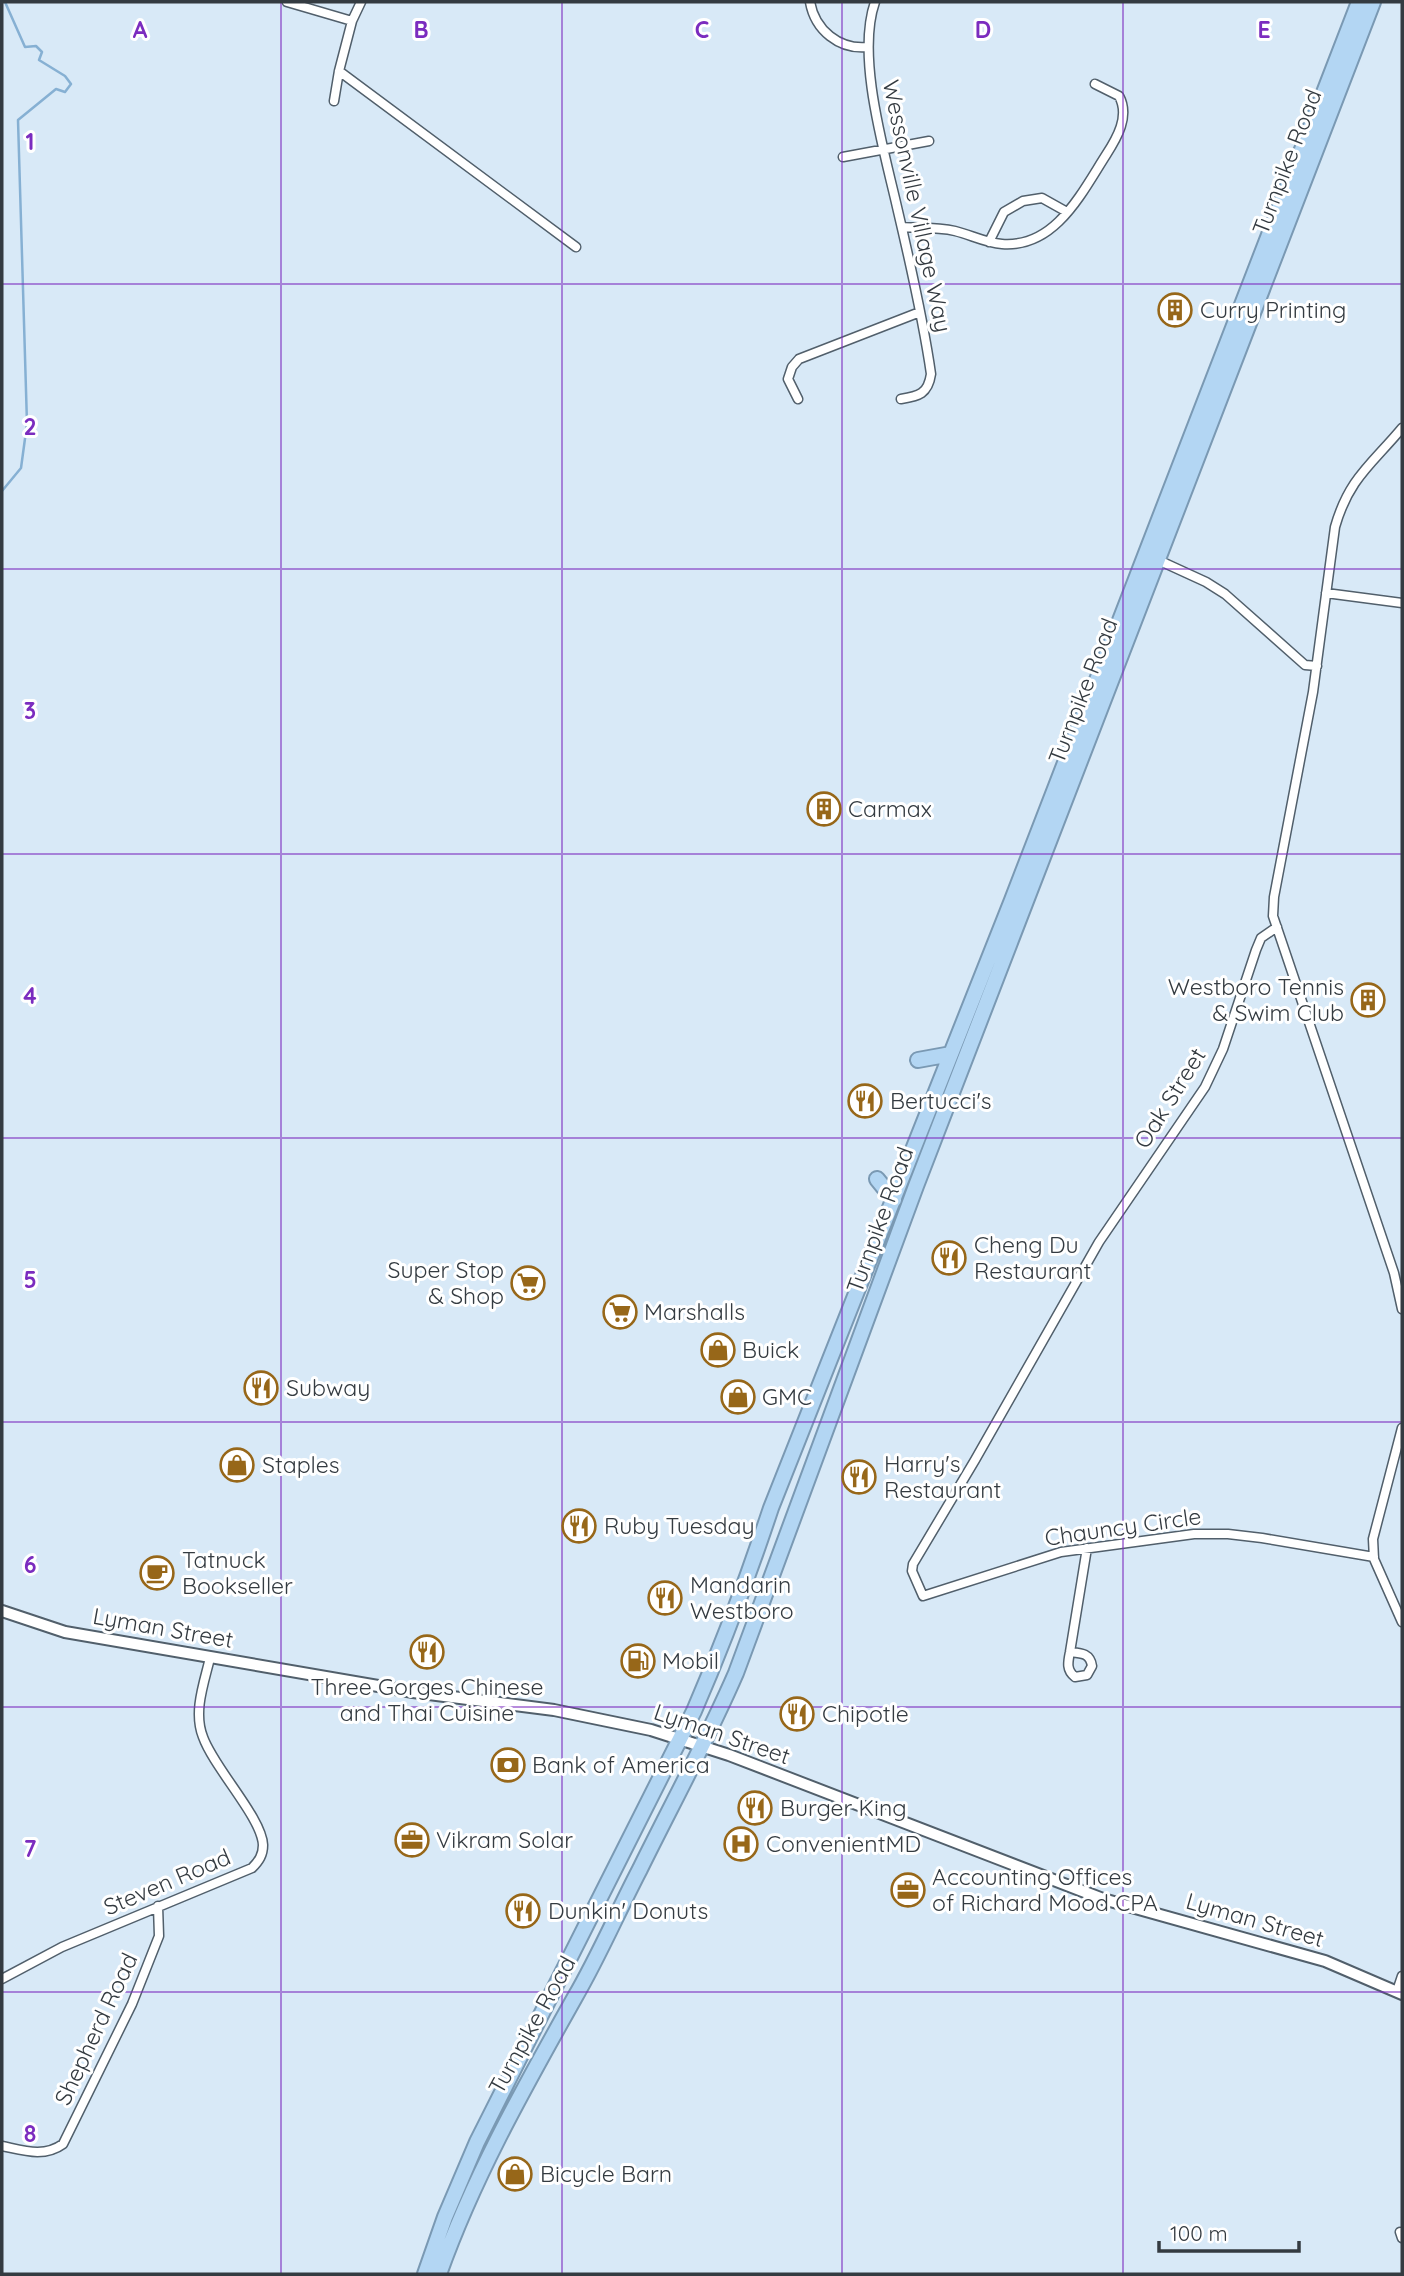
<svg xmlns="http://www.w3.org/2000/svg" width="1404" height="2276" viewBox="0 0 1404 2276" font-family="Quicksand,sans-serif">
	<rect width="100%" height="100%" fill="#d8e9f7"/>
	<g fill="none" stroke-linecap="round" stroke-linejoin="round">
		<path stroke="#86b0d3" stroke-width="2.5" d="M 2,491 L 21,468 L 27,424 L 18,120 L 56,89 L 65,92 L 71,84 L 65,76 L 39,60 L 42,52 L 36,46 L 25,47 L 5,2"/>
		<defs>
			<path id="minor" d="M 287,2 L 352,21
				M 810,2 C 815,30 839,50 868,47
				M 875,2 C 856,56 884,150 897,207 C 910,262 923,318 931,374 C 928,394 919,396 901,399
				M 339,71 L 576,247
				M 334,101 L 339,71 L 352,21 L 361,2
				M 843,157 L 929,141
				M 902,227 C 919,228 938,227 955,231 C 971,235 986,243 1002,244 C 1055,248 1081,194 1106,155 C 1117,138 1130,116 1119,96 L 1095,84
				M 989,242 L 1004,212 L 1023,201 L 1042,198 L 1067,212
				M 798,399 L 788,379 L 792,367 L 799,359 L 920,312
				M 1402,428 C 1372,464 1349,478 1335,527 L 1313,692 L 1274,897 L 1273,916 L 1394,1273 L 1402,1309
				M 1158,560 L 1206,582 L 1225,594 L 1305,665 L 1317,666
				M 1326,593 L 1402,603
				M 1277,927 L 1261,938 L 1256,950 L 1223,1049 L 1205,1087 L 1099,1242 L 975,1460 L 913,1564 L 912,1571 L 923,1596 L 1061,1552 L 1194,1534 L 1228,1534 L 1262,1538 L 1374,1557
				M 1402,1428 L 1373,1539 L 1374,1559 L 1402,1622
				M 1070,1652 C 1081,1653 1090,1653 1092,1666 L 1087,1675 L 1075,1677 C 1066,1670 1068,1662 1070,1652 L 1087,1548
				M 2,1979 L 62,1947 L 252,1868 C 259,1861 263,1855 263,1845 C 262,1818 214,1768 203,1737 C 193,1712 204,1683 210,1658
				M 1397,1991 L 1402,1976
				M 2,2146 C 22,2150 44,2158 63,2144 L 132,2004 L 159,1936 L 158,1906
				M 1400,2232 L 1402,2238"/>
			<path id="tertiary" d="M 2,1611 L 65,1632 L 413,1692 L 554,1710 L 651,1730 L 729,1755 L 1103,1899 L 1325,1961 L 1402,1994"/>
			<path id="trunk" d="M 918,1060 L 951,1054
				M 877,1179 L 894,1200
				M 425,2274 L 445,2217 L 477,2142 L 694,1711 C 723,1644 748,1577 771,1508 L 1012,900 L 1359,2
				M 439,2274 C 474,2176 524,2088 575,1997 C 599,1956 618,1911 640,1869 C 672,1804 707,1740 736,1673 L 916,1186 L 1373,2"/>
		</defs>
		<use href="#minor" stroke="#515f6b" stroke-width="11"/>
		<use href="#tertiary" stroke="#515f6b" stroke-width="14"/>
		<use href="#trunk" stroke="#7a99b3" stroke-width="18"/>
		<use href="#minor" stroke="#fff" stroke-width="8"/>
		<use href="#tertiary" stroke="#fff" stroke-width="10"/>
		<use href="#trunk" stroke="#b3d6f3" stroke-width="14"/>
	</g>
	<path fill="none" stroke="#7b2cbf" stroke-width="2" stroke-opacity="0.55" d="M 281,2 L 281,2274M 562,2 L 562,2274M 842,2 L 842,2274M 1123,2 L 1123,2274M 2,284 L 1402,284M 2,569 L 1402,569M 2,854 L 1402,854M 2,1138 L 1402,1138M 2,1422 L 1402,1422M 2,1707 L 1402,1707M 2,1992 L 1402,1992"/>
	<defs>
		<symbol id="building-ring" viewBox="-11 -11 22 22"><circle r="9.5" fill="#fff" stroke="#976719" stroke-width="1.5"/><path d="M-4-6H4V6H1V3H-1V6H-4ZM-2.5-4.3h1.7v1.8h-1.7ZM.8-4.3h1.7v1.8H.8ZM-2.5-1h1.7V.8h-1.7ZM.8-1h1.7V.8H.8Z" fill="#976719"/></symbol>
		<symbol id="restaurant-ring" viewBox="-11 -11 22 22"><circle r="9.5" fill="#fff" stroke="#976719" stroke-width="1.5"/><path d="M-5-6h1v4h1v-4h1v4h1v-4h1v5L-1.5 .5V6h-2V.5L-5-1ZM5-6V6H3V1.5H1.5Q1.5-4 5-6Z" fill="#976719"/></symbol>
		<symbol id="supermarket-ring" viewBox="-11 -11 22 22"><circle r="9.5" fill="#fff" stroke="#976719" stroke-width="1.5"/><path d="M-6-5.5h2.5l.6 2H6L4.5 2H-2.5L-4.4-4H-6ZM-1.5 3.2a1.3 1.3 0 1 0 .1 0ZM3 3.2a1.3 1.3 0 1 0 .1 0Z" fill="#976719"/></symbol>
		<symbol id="shop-ring" viewBox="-11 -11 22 22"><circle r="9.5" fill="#fff" stroke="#976719" stroke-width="1.5"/><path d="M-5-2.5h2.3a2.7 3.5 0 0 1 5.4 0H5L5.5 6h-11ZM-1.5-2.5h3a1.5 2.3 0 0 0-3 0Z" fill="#976719"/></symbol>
		<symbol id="cafe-ring" viewBox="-11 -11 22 22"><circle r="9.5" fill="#fff" stroke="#976719" stroke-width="1.5"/><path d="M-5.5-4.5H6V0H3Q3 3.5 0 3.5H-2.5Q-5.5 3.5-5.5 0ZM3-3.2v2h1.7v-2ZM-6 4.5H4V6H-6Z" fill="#976719"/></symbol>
		<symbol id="fuel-ring" viewBox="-11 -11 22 22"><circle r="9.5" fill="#fff" stroke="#976719" stroke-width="1.5"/><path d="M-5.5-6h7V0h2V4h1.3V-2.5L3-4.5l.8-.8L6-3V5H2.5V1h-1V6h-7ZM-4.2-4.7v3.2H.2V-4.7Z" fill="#976719"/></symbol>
		<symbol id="bank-ring" viewBox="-11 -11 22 22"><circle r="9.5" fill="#fff" stroke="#976719" stroke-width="1.5"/><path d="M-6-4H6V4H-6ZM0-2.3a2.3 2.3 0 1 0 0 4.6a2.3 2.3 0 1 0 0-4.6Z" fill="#976719"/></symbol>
		<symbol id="office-ring" viewBox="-11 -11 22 22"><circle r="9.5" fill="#fff" stroke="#976719" stroke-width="1.5"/><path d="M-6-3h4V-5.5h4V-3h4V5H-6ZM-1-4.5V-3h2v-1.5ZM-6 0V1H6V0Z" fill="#976719"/></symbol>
		<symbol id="hospital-ring" viewBox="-11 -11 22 22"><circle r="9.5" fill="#fff" stroke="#976719" stroke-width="1.5"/><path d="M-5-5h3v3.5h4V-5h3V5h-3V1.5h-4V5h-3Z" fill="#976719"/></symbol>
	</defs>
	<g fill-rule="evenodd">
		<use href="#building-ring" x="1156" y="291" width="38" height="38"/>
		<use href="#building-ring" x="805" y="790" width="38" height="38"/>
		<use href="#building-ring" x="1349" y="981" width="38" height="38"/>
		<use href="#restaurant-ring" x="846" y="1082" width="38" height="38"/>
		<use href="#restaurant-ring" x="930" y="1239" width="38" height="38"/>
		<use href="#supermarket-ring" x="509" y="1264" width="38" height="38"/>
		<use href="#supermarket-ring" x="601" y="1293" width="38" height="38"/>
		<use href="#shop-ring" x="699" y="1331" width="38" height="38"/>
		<use href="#restaurant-ring" x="242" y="1369" width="38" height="38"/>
		<use href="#shop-ring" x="719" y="1378" width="38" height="38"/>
		<use href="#shop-ring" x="218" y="1446" width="38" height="38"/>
		<use href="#restaurant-ring" x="840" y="1458" width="38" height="38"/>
		<use href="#restaurant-ring" x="560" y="1507" width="38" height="38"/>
		<use href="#cafe-ring" x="138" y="1554" width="38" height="38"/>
		<use href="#restaurant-ring" x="646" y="1579" width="38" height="38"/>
		<use href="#restaurant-ring" x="408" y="1633" width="38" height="38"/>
		<use href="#fuel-ring" x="619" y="1642" width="38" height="38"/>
		<use href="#restaurant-ring" x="778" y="1695" width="38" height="38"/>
		<use href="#bank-ring" x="489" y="1746" width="38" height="38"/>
		<use href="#restaurant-ring" x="736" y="1789" width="38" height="38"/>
		<use href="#office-ring" x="393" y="1821" width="38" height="38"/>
		<use href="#hospital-ring" x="722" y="1825" width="38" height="38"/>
		<use href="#office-ring" x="889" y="1871" width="38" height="38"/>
		<use href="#restaurant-ring" x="504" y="1892" width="38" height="38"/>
		<use href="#shop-ring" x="496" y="2155" width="38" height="38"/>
	</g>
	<g text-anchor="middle" stroke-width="6" stroke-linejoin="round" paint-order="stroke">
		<g font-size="23" fill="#343b41" stroke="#fff">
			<text transform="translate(1287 162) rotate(-69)" y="8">Turnpike Road</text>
			<text transform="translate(917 206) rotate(78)" y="8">Wessonville Village Way</text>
			<text transform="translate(1083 691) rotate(-69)" y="8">Turnpike Road</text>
			<text transform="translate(1170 1098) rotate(-58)" y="8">Oak Street</text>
			<text transform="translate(880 1220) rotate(-70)" y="8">Turnpike Road</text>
			<text transform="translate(1123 1527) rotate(-8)" y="8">Chauncy Circle</text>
			<text transform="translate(163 1628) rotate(10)" y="8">Lyman Street</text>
			<text transform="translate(722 1734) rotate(19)" y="8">Lyman Street</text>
			<text transform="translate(167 1882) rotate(-23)" y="8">Steven Road</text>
			<text transform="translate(1255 1920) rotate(16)" y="8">Lyman Street</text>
			<text transform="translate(532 2025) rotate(-61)" y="8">Turnpike Road</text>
			<text transform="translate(96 2029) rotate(-65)" y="8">Shepherd Road</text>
		</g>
		<g font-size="23" fill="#343b41" stroke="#fff" text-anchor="start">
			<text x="1200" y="318">Curry Printing</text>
			<text x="848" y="817">Carmax</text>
			<text x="1344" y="995" text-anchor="end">Westboro Tennis<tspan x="1344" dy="26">&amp; Swim Club</tspan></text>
			<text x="890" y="1109">Bertucci's</text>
			<text x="974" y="1253">Cheng Du<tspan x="974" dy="26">Restaurant</tspan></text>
			<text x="504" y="1278" text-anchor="end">Super Stop<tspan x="504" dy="26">&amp; Shop</tspan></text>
			<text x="644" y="1320">Marshalls</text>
			<text x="742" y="1358">Buick</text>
			<text x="286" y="1396">Subway</text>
			<text x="762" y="1405">GMC</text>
			<text x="884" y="1472">Harry's<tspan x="884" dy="26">Restaurant</tspan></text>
			<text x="262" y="1473">Staples</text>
			<text x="604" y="1534">Ruby Tuesday</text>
			<text x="182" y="1568">Tatnuck<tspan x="182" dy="26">Bookseller</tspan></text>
			<text x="690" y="1593">Mandarin<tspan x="690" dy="26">Westboro</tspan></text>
			<text x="662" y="1669">Mobil</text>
			<text x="427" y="1695" text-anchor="middle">Three Gorges Chinese<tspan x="427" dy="26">and Thai Cuisine</tspan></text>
			<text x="822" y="1722">Chipotle</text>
			<text x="532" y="1773">Bank of America</text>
			<text x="780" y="1816">Burger King</text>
			<text x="436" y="1848">Vikram Solar</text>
			<text x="766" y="1852">ConvenientMD</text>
			<text x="932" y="1885">Accounting Offices<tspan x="932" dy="26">of Richard Mood CPA</tspan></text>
			<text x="548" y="1919">Dunkin' Donuts</text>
			<text x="540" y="2182">Bicycle Barn</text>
		</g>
	</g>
	<g font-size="23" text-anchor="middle" font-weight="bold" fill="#7b2cbf" stroke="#fff" stroke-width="6" stroke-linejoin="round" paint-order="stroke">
		<text x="140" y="38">A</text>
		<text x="421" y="38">B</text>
		<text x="702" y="38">C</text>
		<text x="983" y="38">D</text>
		<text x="1264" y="38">E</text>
		<text x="30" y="150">1</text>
		<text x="30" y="435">2</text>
		<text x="30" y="719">3</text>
		<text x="30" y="1004">4</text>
		<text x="30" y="1288">5</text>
		<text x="30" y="1573">6</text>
		<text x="30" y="1857">7</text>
		<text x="30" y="2142">8</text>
	</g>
	<rect width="1404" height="2276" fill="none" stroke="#343b41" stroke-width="7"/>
	<path d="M1159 2241v10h140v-10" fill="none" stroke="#343b41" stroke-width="3.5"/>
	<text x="1170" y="2241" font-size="21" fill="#343b41" stroke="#ffffff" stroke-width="5" paint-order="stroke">100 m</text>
</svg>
